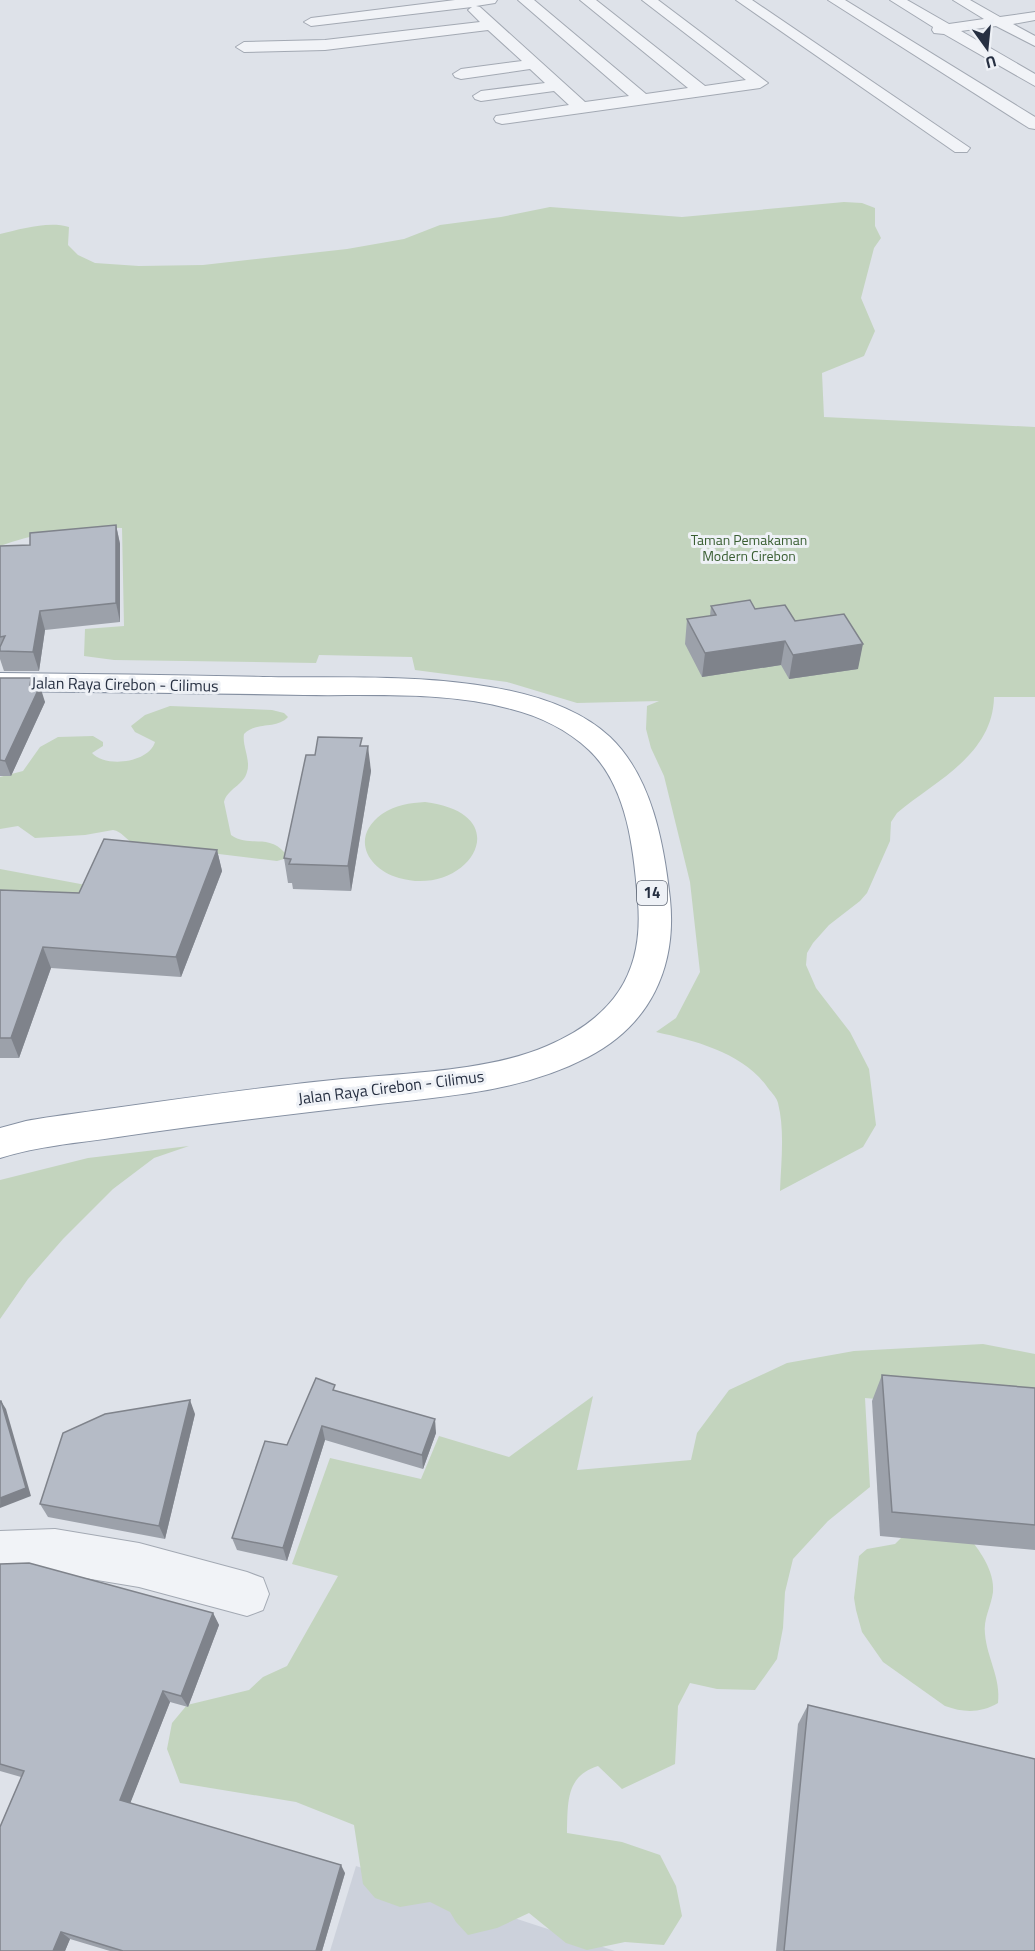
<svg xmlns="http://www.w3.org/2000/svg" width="1035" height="1951" viewBox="0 0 1035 1951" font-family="'Titillium Web',sans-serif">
  <rect width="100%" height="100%" fill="#dee2e9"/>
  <path fill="#ccd1db" d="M 356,1866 L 615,1951 L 330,1951 Z"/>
  <g fill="#c3d4be">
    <path d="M 844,202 L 862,203 L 875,208 L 875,226 L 881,238 L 874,248 L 861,298 L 875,331 L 864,356 L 822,373 L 824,417 L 1035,427 L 1035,697 L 994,697 C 993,755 935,781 897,813 L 891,822 L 890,841 L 867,893 L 860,901 L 829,925 L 813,943 L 807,953 L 806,965 L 816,988 L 850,1032 L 869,1069 L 876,1125 L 863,1147 L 780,1191 C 781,1163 785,1131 778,1103 C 777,1098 772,1093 768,1088 C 744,1053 696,1041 656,1032 L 676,1018 L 700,972 L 690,882 L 664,776 L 651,748 L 646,729 L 647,706 L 659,701 L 577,703 L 507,682 L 415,670 L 412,657 L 319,655 L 316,663 L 114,660 L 84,656 L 85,629 L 124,626 L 122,528 C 83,526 37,532 0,546 L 0,234 C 22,229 48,221 69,227 L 68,245 L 78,255 L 95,263 L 139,266 L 203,265 L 347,249 L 404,239 L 440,225 L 501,217 L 550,207 L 682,217 Z"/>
    <path d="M 170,706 L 272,710 L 284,713 L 288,717 C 276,730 256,721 244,734 C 242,746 251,760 247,772 C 244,785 227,789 224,802 L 231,835 C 249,848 268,833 285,853 L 284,859 L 277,861 L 136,844 C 126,841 122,831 113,830 L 85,835 L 35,838 L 18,826 L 0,829 L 0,777 L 23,771 L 40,747 L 58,737 L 93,736 L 103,742 L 103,746 L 92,753 C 105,768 149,763 155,742 L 135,732 L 131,726 L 145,715 Z"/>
    <path d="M 425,802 C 521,814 468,898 399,878 C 367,869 350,837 382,814 C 395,805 410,803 425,802 Z"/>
    <path d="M 0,869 L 86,885 L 90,894 L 0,912 Z"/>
    <path d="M 189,1146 L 154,1158 L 113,1189 L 63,1239 L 28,1279 L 0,1319 L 0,1180 L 88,1158 Z"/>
    <path d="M 983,1344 L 1035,1354 L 1035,1413 L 865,1398 L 870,1487 L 828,1521 L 793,1559 L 785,1592 L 783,1628 L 777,1659 L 755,1690 L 717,1689 L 690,1683 L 678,1706 L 675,1764 L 622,1789 L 598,1766 C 565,1776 568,1804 567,1833 L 622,1842 L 660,1855 L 676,1886 L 682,1916 L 664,1945 L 625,1942 L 587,1950 L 566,1943 L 529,1913 L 497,1928 L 468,1935 L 456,1922 L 450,1912 L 430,1902 L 400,1907 L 375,1898 L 363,1884 L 354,1825 L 296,1802 L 180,1783 L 167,1749 L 172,1723 L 187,1705 L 249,1690 L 263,1677 L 287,1666 L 338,1576 L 292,1564 L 330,1458 L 421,1479 L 439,1436 L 509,1457 L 593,1396 L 577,1470 L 691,1460 L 697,1433 L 729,1390 L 787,1363 L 854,1351 Z"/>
    <path d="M 908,1531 L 966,1534 C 979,1549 995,1571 993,1592 C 991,1607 983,1619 985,1634 C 987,1658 1001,1678 998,1703 C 981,1713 964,1713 945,1706 L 883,1662 L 862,1632 L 856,1610 L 854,1598 L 859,1556 L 867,1549 L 895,1544 Z"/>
  </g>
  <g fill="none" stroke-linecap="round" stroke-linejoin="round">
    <g stroke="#a3a9b3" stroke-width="2">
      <g id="minor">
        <path d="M 455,0 L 497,0 L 495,3 L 476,6 L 480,7 L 585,102 L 629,96 L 518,0 L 534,0 L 646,94 L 688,88 L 580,0 L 596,0 L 705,86 L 746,80 L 642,0 L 658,0 L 768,83 L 760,88 L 502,124 L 496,122 L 494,119 L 496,116 L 569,105 L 554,91 L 481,101 L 475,99 L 473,96 L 481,91 L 545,83 L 530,69 L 461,79 L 455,77 L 453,74 L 461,69 L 522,61 L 488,30 L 325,50 L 244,52 L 236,47 L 244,42 L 325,40 L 480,22 L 468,10 L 472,7 L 311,26 L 304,22 L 311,18 Z"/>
        <path d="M 736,0 L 752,0 L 970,148 L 967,152 L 955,152 Z"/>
        <path d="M 828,0 L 845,0 L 1035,117 L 1035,129 L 1029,128 Z"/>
        <path d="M 890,0 L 907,0 L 949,24 L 984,19 L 953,0 L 970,0 L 1000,17 L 1035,12 L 1035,20 L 1013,24 L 1035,36 L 1035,46 L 996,26 L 961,31 L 1035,74 L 1035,86 L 944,34 L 934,33 L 932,30 L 933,27 Z"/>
        <path d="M 55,1529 L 139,1543 L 247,1572 L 263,1578 L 269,1594 L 263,1610 L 247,1616 L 139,1587 L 55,1573 L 0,1575 L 0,1531 Z"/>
      </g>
    </g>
    <g stroke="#848fa1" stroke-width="2">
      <path id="highway" d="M 0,673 C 88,674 175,675 263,677 C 362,679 534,666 610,737 C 652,777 664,844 670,899 C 677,967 650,1025 588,1057 C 523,1091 450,1096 379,1104 C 291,1114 205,1124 118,1137 C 78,1143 38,1146 0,1158 L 0,1128 L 26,1121 C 53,1116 80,1113 107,1109 C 186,1098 263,1087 342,1079 C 405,1073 490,1071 547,1046 C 612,1018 644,975 638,902 C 634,852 628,787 589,750 C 568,730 539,716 511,709 C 445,691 372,696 304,695 C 203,693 101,692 0,691 Z"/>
    </g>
    <use href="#minor" fill="#f1f3f7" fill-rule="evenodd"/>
    <use href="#highway" fill="#fff" fill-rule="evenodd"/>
  </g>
  <g fill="#9ca1aa">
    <path d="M 116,525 L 120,544 L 120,622 L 45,630 L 39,671 L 4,671 L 0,659 L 0,546 L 30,545 Z"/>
    <path d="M 711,606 L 755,609 L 795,621 L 858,669 L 789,679 L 781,665 L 702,677 L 685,644 L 687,619 L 710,616 Z"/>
    <path d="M 0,678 L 34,686 L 45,702 L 11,776 L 0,776 Z"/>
    <path d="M 362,746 L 371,771 L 351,891 L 293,889 L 292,883 L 288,883 L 284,858 L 315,755 Z"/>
    <path d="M 217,850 L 222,871 L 181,977 L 51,968 L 19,1058 L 0,1058 L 0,890 L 79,893 Z"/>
    <path d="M 882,1375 L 1035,1388 L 1035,1550 L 880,1536 L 872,1401 Z"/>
    <path d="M 336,1391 L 436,1433 L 423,1469 L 325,1440 L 287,1561 L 237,1550 L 232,1538 L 287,1445 Z"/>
    <path d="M 195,1414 L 165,1539 L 48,1517 L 40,1504 Z"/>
    <path d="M 0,1564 L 213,1613 L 219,1625 L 188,1707 L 170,1702 L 130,1803 L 345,1873 L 322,1951 L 110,1951 L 70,1939 L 65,1951 L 21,1777 L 0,1771 Z"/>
    <path d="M 808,1705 L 1035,1951 L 776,1951 L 798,1724 Z"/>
  </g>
  <g fill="#7f838b">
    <path d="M 116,525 L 120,544 L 120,622 L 116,603 Z"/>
    <path d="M 40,611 L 45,630 L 39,671 L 33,652 Z"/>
    <path d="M 785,641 L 781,665 L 702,677 L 705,653 Z"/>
    <path d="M 863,644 L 858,669 L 789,679 L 793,655 Z"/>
    <path d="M 31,678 L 36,694 L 40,686 L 45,702 L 11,776 L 5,761 L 30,686 Z"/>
    <path d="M 368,746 L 371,771 L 351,891 L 348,866 Z"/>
    <path d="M 217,850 L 222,871 L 181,977 L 176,957 Z"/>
    <path d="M 43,947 L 51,968 L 19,1058 L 11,1038 Z"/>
    <path d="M 190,1400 L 195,1414 L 165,1539 L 159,1526 Z"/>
    <path d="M 1,1401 L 6,1409 L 31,1496 L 0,1508 Z"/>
    <path d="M 435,1419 L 436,1433 L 423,1469 L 422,1455 Z"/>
    <path d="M 322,1426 L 325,1440 L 287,1561 L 283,1548 Z"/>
    <path d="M 213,1613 L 219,1625 L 188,1707 L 181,1696 Z"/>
    <path d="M 163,1691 L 170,1702 L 128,1809 L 120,1800 Z"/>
    <path d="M 341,1865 L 345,1873 L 322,1951 L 316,1951 Z"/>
    <path d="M 61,1932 L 70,1939 L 65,1951 L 53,1951 Z"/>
  </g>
  <g fill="#b5bbc6" stroke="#7f838b" stroke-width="1.5">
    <path d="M 116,525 L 116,603 L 40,611 L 33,652 L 0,651 L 0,647 L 5,636 L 0,637 L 0,546 L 30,545 L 30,533 Z"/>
    <path d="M 750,600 L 755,609 L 785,605 L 795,621 L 844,614 L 863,644 L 793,655 L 785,641 L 705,653 L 687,619 L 716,615 L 711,606 Z"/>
    <path d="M 0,678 L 31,678 L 30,686 L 40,686 L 5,761 L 0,760 Z"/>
    <path d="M 318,737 L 362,738 L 360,746 L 368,746 L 348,866 L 289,864 L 291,859 L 284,858 L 306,755 L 315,755 Z"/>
    <path d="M 104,839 L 217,850 L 176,957 L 43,947 L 11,1038 L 0,1038 L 0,890 L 79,893 Z"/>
    <path d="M 882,1375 L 1035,1388 L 1035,1525 L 892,1512 Z"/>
    <path d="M 316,1378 L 335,1385 L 333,1390 L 435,1419 L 422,1455 L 322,1426 L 283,1548 L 232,1538 L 265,1441 L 287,1445 Z"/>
    <path d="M 190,1400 L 159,1526 L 40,1504 L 63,1433 L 105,1414 Z"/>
    <path d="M 0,1401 L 1,1401 L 26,1488 L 0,1498 Z"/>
    <path d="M 29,1563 L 213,1613 L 181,1696 L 163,1691 L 120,1800 L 341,1865 L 316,1951 L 123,1951 L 61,1932 L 53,1951 L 0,1951 L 0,1827 L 24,1771 L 0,1764 L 0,1564 Z"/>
    <path d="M 808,1705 L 1035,1759 L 1035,1951 L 784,1951 Z"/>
  </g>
  <g text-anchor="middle" stroke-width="6" stroke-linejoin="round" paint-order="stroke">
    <g font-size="14" fill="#395e32" stroke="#eef1f6">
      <text x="749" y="545">Taman Pemakaman<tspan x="749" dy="16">Modern Cirebon</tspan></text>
    </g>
    <rect fill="#eef1f6" stroke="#626977" stroke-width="1.5" x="637" y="881" width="30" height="24" rx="4.5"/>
    <g font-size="15" font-weight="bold" fill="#262f41">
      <text x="652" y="898">14</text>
    </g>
    <g font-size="16" fill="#262f41" stroke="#eef1f6">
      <text transform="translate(125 684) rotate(1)" y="6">Jalan Raya Cirebon - Cilimus</text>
      <text transform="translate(391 1087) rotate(-7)" y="6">Jalan Raya Cirebon - Cilimus</text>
    </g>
  </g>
  <g transform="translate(987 48) rotate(165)" stroke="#eef1f6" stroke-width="4.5" paint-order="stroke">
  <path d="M0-4.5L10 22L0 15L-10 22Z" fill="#262f41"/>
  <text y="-9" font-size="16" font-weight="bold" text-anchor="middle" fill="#262f41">U</text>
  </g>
</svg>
